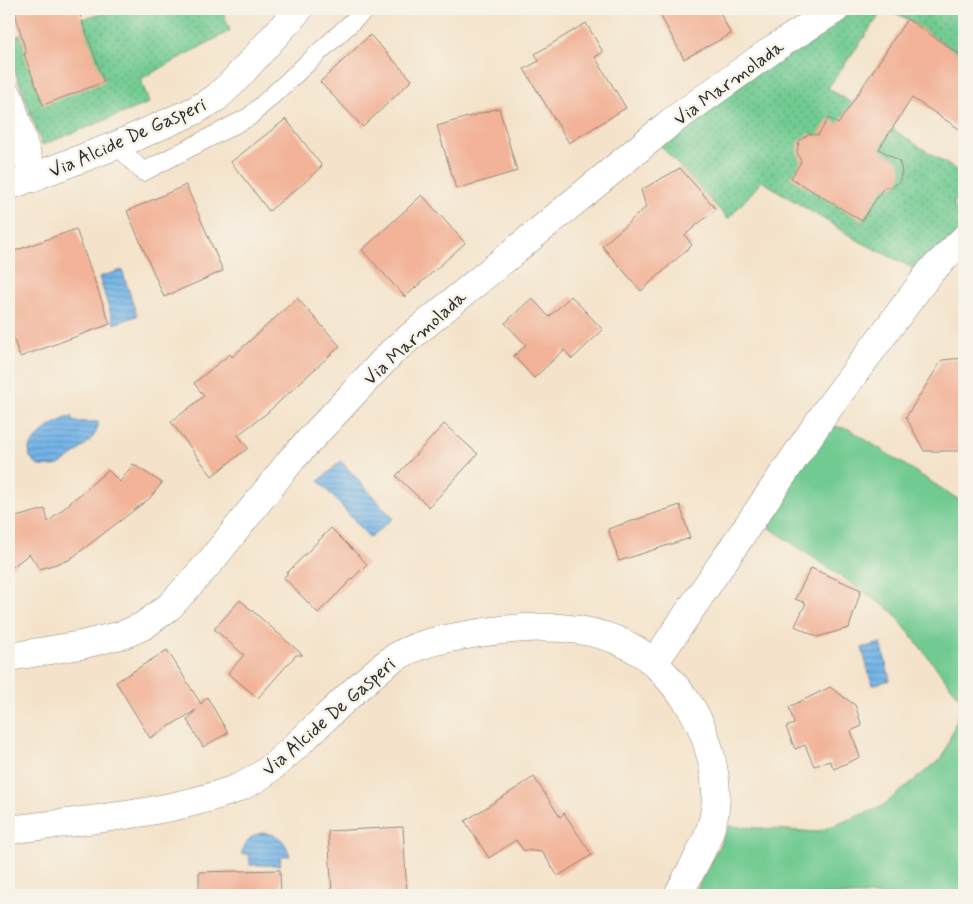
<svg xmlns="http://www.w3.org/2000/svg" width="973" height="904" viewBox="0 0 973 904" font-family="Mynerve,sans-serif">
  <defs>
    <pattern id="garden-dots" width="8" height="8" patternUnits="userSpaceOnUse" patternTransform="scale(1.25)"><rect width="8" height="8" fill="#71ca91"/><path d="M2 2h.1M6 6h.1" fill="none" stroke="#5da477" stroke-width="1.8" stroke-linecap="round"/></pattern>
    <pattern id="water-rules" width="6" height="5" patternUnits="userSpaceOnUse" patternTransform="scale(1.25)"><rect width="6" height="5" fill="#73b3e7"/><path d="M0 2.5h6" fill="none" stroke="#5f92bb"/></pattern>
  </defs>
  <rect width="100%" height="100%" fill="#f7f3e8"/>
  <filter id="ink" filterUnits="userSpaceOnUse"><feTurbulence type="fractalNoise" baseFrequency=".02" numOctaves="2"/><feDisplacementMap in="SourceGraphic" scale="10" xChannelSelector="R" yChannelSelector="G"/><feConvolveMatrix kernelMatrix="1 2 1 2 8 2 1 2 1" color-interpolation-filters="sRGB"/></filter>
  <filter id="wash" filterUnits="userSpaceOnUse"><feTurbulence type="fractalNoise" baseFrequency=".0096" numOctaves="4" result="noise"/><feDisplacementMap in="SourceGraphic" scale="20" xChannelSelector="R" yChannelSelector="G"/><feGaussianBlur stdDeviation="1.12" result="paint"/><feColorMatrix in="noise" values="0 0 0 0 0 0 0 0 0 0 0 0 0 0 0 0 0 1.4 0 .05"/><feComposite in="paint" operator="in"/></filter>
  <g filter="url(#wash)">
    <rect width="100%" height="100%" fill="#f4e3ca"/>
    <path fill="#71ca91" stroke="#4e7a5e" d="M 822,424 L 849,429 L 964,503 L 964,895 L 694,895 L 729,826 L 817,832 L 881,807 L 943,757 L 963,702 L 892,611 L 758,520 Z"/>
    <g fill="url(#garden-dots)" stroke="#4e7a5e">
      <path d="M 120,9 L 222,9 L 230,31 L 141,79 L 149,103 L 42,145 L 9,55 L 9,38 Z"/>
      <path d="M 854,9 L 884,9 L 828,88 L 964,175 L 964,199 L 954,201 L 955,209 L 964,216 L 964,226 L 919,271 L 859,241 L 762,181 L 728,219 L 660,145 L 747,80 Z"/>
      <path d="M 886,9 L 964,9 L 964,57 L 907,19 Z"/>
    </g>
    <g fill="url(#water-rules)" stroke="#4f6f89">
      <path d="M 122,270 L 137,316 L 114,324 L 99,277 Z"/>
      <path d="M 71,416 L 74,422 L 98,422 C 98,427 97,432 93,437 C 87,445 67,461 58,465 C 52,467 44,466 38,466 L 30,457 L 29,448 C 41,431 51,424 71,416 Z"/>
      <path d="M 341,461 L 393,518 L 370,538 L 319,481 Z"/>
      <path d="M 881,643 L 890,680 L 872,685 L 862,648 Z"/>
      <path d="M 262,833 C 278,833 286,841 290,856 L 281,856 L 280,865 L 250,865 L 249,854 L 241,854 C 246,842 248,836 262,833 Z"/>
    </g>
    <g id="blocks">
      <g fill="#f2b398">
        <path d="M 14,9 L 78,9 L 104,82 L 43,105 L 24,54 L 26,53 Z"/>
        <path d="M 657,9 L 718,9 L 731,34 L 684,59 Z"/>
        <path d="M 907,19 L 964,57 L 964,132 L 912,98 L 879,149 L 899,161 L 902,172 L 899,182 L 892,187 L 884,187 L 862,221 L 791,178 L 801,162 L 797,152 L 799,141 L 809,134 L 818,135 L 829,118 L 838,124 Z"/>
        <path d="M 586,23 L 603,52 L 595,57 L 626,108 L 569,143 L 524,69 L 539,61 L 535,54 Z"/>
        <path d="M 370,35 L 412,80 L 363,127 L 320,82 Z"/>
        <path d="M 499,108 L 517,171 L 456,189 L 437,126 Z"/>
        <path d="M 286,119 L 322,166 L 304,183 L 269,211 L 231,162 Z"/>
        <path d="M 680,168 L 716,209 L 685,235 L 692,245 L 641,291 L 602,246 L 646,207 L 641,190 Z"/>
        <path d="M 186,185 L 223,271 L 164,297 L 127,211 Z"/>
        <path d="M 422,195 L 465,243 L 405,297 L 362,250 Z"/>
        <path d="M 76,229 L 110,324 L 20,357 L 9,326 L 9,253 Z"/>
        <path d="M 571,296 L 603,330 L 572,359 L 564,350 L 534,378 L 514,356 L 526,345 L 505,323 L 532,298 L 549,317 Z"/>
        <path d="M 297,298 L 340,346 L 267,413 L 238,435 L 248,448 L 212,476 L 171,422 L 204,396 L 194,383 L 230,354 L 232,357 Z"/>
        <path d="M 964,358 L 964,451 L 924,451 L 906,417 L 942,360 Z"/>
        <path d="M 444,424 L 478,454 L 429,507 L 396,476 Z"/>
        <path d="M 133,464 L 162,483 L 150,498 L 69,560 L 40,569 L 29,554 L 9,570 L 9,519 L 45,509 L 48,522 L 108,470 L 120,482 Z"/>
        <path d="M 680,505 L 690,538 L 619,561 L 608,529 Z"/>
        <path d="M 331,528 L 367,564 L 318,613 L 284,578 L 287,574 L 287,573 Z"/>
        <path d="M 811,568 L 861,590 L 849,628 L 817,637 L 795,626 L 806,603 L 795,599 Z"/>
        <path d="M 240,600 L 303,655 L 296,655 L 258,698 L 228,673 L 244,655 L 214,629 Z"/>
        <path d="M 167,650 L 201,704 L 207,697 L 228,733 L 203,747 L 187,720 L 196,710 L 150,738 L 116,682 Z"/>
        <path d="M 830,687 L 855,705 L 862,726 L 851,731 L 860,757 L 834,769 L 830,761 L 814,766 L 805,745 L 795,749 L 786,727 L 794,724 L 789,707 Z"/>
        <path d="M 534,777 L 560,817 L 564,813 L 592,855 L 558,876 L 542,852 L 523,850 L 516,840 L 489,858 L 465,821 Z"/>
        <path d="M 403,827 L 407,895 L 332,895 L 328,831 Z"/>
        <path d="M 280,870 L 281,895 L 199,895 L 199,872 Z"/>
      </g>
    </g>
  </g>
  <g filter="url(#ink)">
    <use href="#blocks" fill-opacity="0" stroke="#90877a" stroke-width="1"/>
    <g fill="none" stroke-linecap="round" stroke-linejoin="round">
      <g stroke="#90877a" stroke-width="19">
        <path id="lane" d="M 117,145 L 143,172 L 249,117 L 366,9"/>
      </g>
      <g stroke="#90877a" stroke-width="29">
        <g id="street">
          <path d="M 9,97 L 34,178"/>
          <path d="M 9,657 L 81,645 L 125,634 L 143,626 L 170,606 L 211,561 L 292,459 L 392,352 L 671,122 L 776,47 L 836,9"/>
          <path d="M 654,663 L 829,407 L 931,271 L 964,239"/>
        </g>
      </g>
      <g stroke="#90877a" stroke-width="29">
        <g id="secondary">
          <path d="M 9,186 L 117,145 L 194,111 L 216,98 L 234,81 L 299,9"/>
          <path d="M 9,830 C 83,820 162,815 233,790 C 260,780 280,761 300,742 C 328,716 356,687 387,663 C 412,644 442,639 473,634 C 533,624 605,620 654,663 C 666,674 676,687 686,700 C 708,730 722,784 713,820 C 706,847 690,871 678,895"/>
        </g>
      </g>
      <use href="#lane" stroke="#fff" stroke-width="18"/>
      <use href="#street" stroke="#fff" stroke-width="28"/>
      <use href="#secondary" stroke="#fff" stroke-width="28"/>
    </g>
  </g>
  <g text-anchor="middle" stroke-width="5" stroke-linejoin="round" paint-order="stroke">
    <g font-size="19" fill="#2b2b2b" stroke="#f7f3e8">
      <text transform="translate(728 82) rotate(-36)" y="7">Via Marmolada</text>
      <text transform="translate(127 137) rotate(-24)" y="7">Via Alcide De Gasperi</text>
      <text transform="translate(414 337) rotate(-42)" y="7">Via Marmolada</text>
      <text transform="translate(328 716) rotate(-41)" y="7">Via Alcide De Gasperi</text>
    </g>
  </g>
  <rect width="973" height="904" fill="none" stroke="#f7f3e8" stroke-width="30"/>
</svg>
